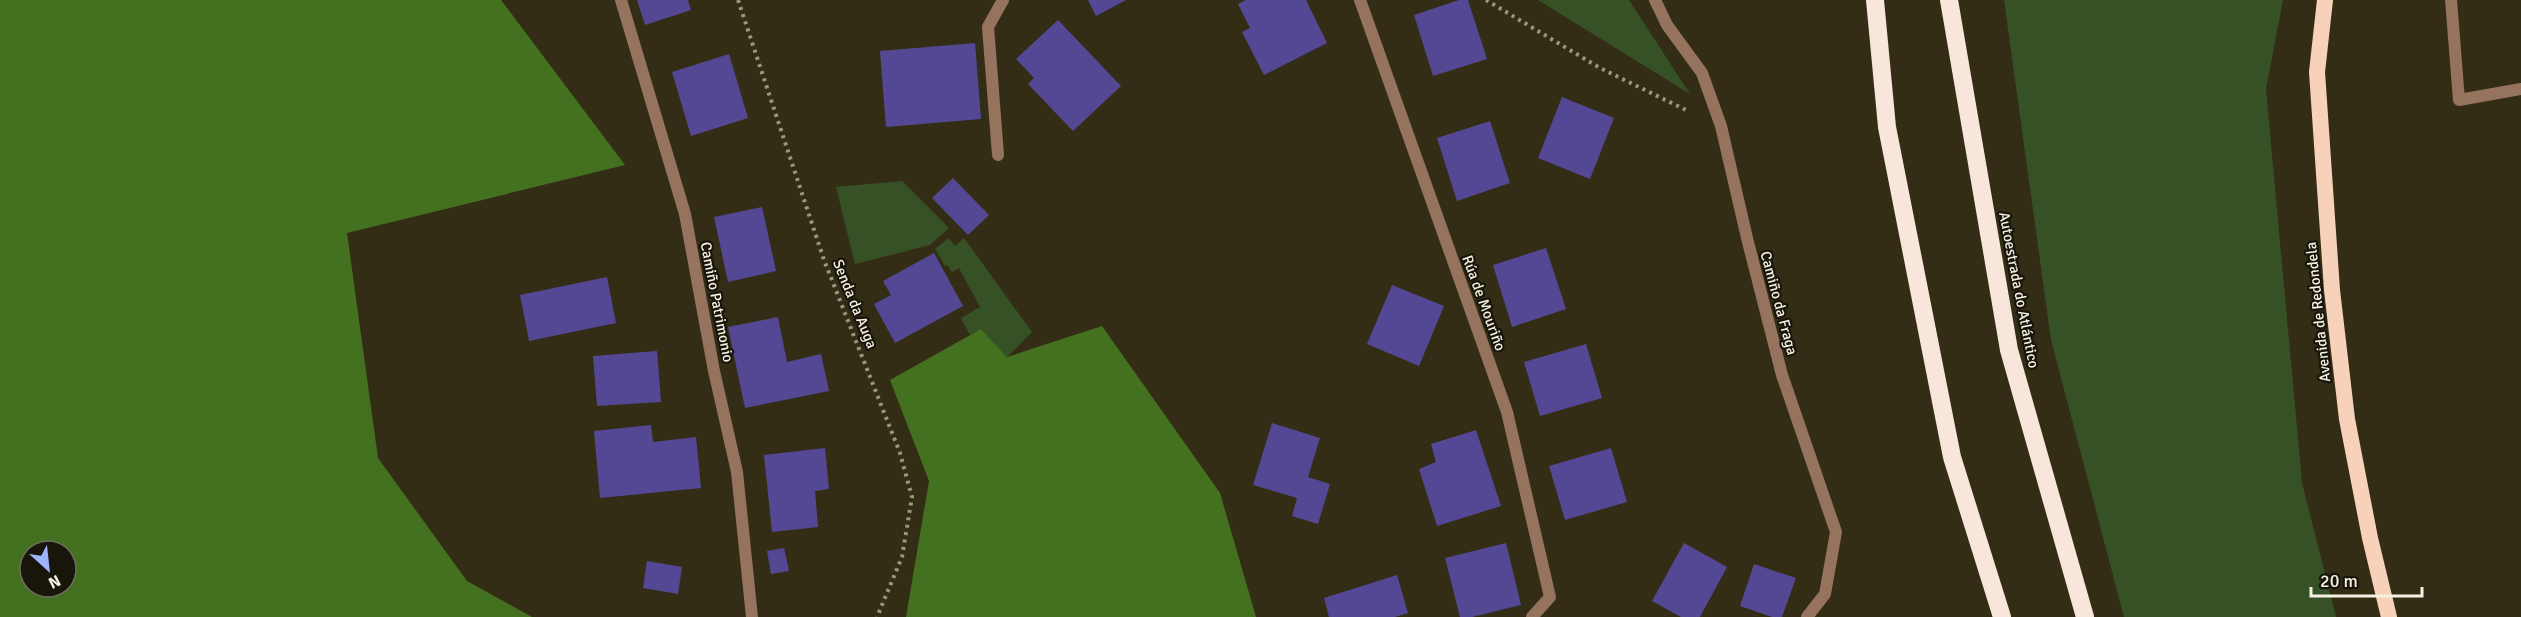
<svg xmlns="http://www.w3.org/2000/svg" width="2521" height="617" viewBox="0 0 2521 617" font-family="Signika,sans-serif">
  <rect width="100%" height="100%" fill="#342d16"/>
  <g fill="#375126">
    <path d="M 1538,0 L 1629,0 L 1690,94 Z"/>
    <path d="M 2004,0 L 2283,0 L 2266,89 L 2302,483 L 2336,617 L 2124,617 L 2051,340 Z"/>
    <path d="M 902,181 L 949,228 L 930,245 L 855,264 L 836,187 Z"/>
    <path d="M 949,238 L 955,246 L 964,238 L 1032,332 L 1007,357 L 981,329 L 970,335 L 961,318 L 980,307 L 959,268 L 952,272 L 947,265 L 945,266 L 935,249 Z"/>
  </g>
  <g fill="#44711f" fill-rule="evenodd">
    <path d="M 0,0 L 501,0 L 625,165 L 347,233 L 378,458 L 467,581 L 532,617 L 0,617 ZM 30,551 L 66,551 L 66,587 L 30,587 Z"/>
    <path d="M 1102,326 L 1220,493 L 1256,617 L 906,617 L 929,481 L 890,380 L 981,329 L 1007,357 Z"/>
  </g>
  <g fill="#544895">
    <path d="M 637,0 L 688,0 L 691,10 L 645,25 Z"/>
    <path d="M 1088,0 L 1126,0 L 1096,16 Z"/>
    <path d="M 1246,0 L 1306,0 L 1327,43 L 1264,75 L 1242,32 L 1250,28 L 1238,4 Z"/>
    <path d="M 1459,0 L 1468,0 L 1487,59 L 1433,76 L 1414,15 Z"/>
    <path d="M 1058,20 L 1121,86 L 1073,131 L 1028,84 L 1034,78 L 1016,59 Z"/>
    <path d="M 975,43 L 981,119 L 886,127 L 880,51 Z"/>
    <path d="M 729,54 L 748,118 L 691,136 L 672,72 Z"/>
    <path d="M 1562,97 L 1614,118 L 1590,179 L 1538,158 Z"/>
    <path d="M 1490,121 L 1510,183 L 1457,201 L 1437,138 Z"/>
    <path d="M 953,178 L 989,215 L 968,235 L 932,198 Z"/>
    <path d="M 762,207 L 776,271 L 728,282 L 714,217 Z"/>
    <path d="M 1546,248 L 1566,309 L 1512,327 L 1493,265 Z"/>
    <path d="M 934,253 L 963,306 L 895,343 L 874,304 L 891,295 L 883,281 Z"/>
    <path d="M 607,277 L 616,323 L 529,341 L 520,295 Z"/>
    <path d="M 1392,285 L 1444,306 L 1419,366 L 1367,344 Z"/>
    <path d="M 778,317 L 787,362 L 821,354 L 829,391 L 745,408 L 728,327 Z"/>
    <path d="M 1586,344 L 1602,398 L 1540,416 L 1524,362 Z"/>
    <path d="M 657,351 L 661,402 L 597,406 L 593,356 Z"/>
    <path d="M 1272,423 L 1320,438 L 1308,477 L 1330,484 L 1318,524 L 1292,516 L 1297,498 L 1253,485 Z"/>
    <path d="M 651,425 L 653,442 L 696,437 L 701,488 L 600,498 L 594,431 Z"/>
    <path d="M 1476,430 L 1501,506 L 1437,526 L 1419,469 L 1436,462 L 1431,444 Z"/>
    <path d="M 825,448 L 829,489 L 815,491 L 818,527 L 772,532 L 764,455 Z"/>
    <path d="M 1611,448 L 1627,502 L 1565,520 L 1549,466 Z"/>
    <path d="M 1506,543 L 1521,605 L 1472,617 L 1460,617 L 1445,558 Z"/>
    <path d="M 1684,543 L 1727,567 L 1700,617 L 1681,617 L 1652,601 Z"/>
    <path d="M 784,548 L 789,571 L 771,574 L 767,551 Z"/>
    <path d="M 647,561 L 682,567 L 678,594 L 643,588 Z"/>
    <path d="M 1754,564 L 1796,578 L 1782,617 L 1772,617 L 1740,606 Z"/>
    <path d="M 1397,575 L 1408,613 L 1395,617 L 1329,617 L 1324,598 Z"/>
  </g>
  <g fill="none" stroke-linecap="round" stroke-linejoin="round">
    <g stroke="#9b9684" stroke-width="4" stroke-dasharray="3 4.5" stroke-linecap="butt">
      <path d="M 738,0 L 824,260 L 900,453 L 912,497 L 902,557 L 877,617"/>
      <path d="M 1486,0 L 1600,68 L 1688,111"/>
    </g>
    <g stroke="#96735e" stroke-width="12">
      <path d="M 621,0 L 685,214 L 714,371 L 737,472 L 752,617"/>
      <path d="M 1360,0 L 1507,412 L 1550,597 L 1532,617"/>
      <path d="M 1655,0 L 1667,25 L 1702,73 L 1721,126 L 1747,238 L 1782,375 L 1836,532 L 1825,594 L 1807,617"/>
      <path d="M 2451,0 L 2459,100 L 2521,89"/>
      <path d="M 998,155 L 988,27 L 1003,0"/>
    </g>
    <path stroke="#f8d1ba" stroke-width="16" d="M 2325,0 L 2317,72 L 2332,290 L 2347,419 L 2370,538 L 2389,617"/>
    <g stroke="#f8e6db" stroke-width="18">
      <path d="M 1875,0 L 1887,127 L 1952,457 L 2002,617"/>
      <path d="M 1949,0 L 2009,350 L 2085,617"/>
    </g>
  </g>
  <g text-anchor="middle" stroke-width="4.5" stroke-linejoin="round" paint-order="stroke">
    <g font-size="15" fill="#f5f1e3" stroke="#18150b">
      <text transform="translate(2019 290) rotate(79)" y="5">Autoestrada do Atlántico</text>
      <text transform="translate(717 302) rotate(79)" y="5">Camiño Patrimonio</text>
      <text transform="translate(1484 303) rotate(70)" y="5">Rúa de Mouriño</text>
      <text transform="translate(1779 303) rotate(75)" y="5">Camiño da Fraga</text>
      <text transform="translate(855 304) rotate(68)" y="5">Senda da Auga</text>
      <text transform="translate(2318 312) rotate(-96)" y="5">Avenida de Redondela</text>
    </g>
  </g>
  <g transform="translate(48 569) rotate(153)"><circle r="28" fill="#18150b" stroke="#706d61" stroke-width="1.5"/>
  <path d="M0-4.5L10 22L0 15L-10 22Z" fill="#9fb3fd"/>
  <text y="-9" font-size="16" font-weight="bold" text-anchor="middle" fill="#f5f1e3">N</text>
  </g>
  <path d="M2311 587v9h111v-9" fill="none" stroke="#f5f1e3" stroke-width="3"/>
  <text x="2320" y="587" font-size="18" fill="#f5f1e3" stroke="#18150b" stroke-width="4.5" paint-order="stroke">20 m</text>
</svg>
